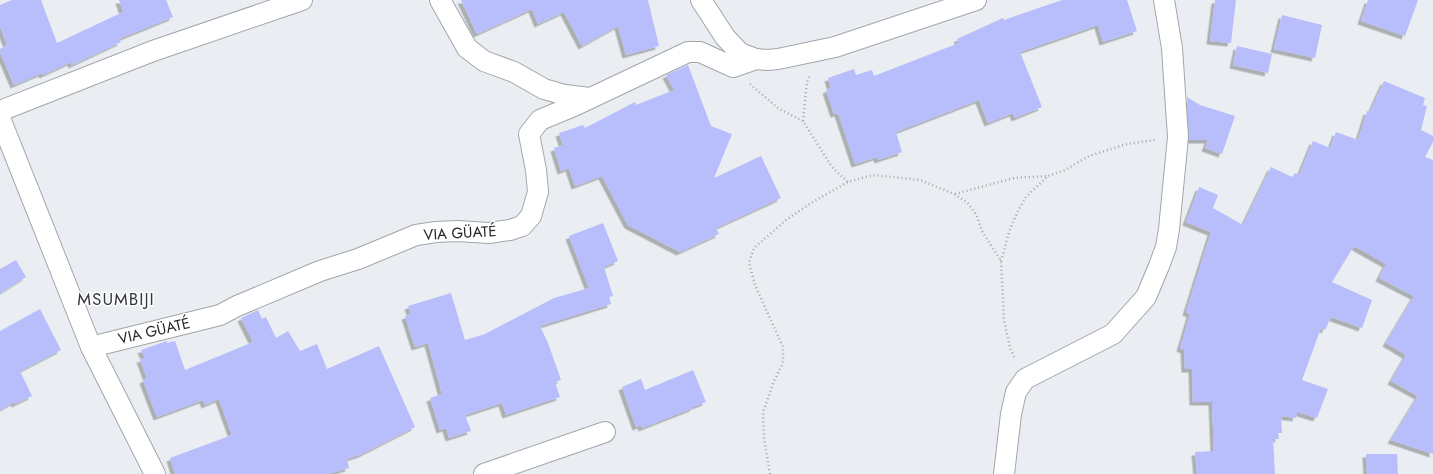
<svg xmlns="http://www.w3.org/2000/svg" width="1433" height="474" viewBox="0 0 1433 474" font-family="Jost,sans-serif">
  <defs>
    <filter id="shadow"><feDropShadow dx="-3.5" dy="3.5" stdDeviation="0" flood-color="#0004"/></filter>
  </defs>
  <rect width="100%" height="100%" fill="#eaeef3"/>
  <g fill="#b8bdfc" filter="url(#shadow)">
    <path d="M 12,0 L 41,0 L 57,43 L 123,12 L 119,0 L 166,0 L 173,17 L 119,39 L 121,42 L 72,65 L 71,62 L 43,75 L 42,73 L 14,85 L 0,52 L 0,49 L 7,45 L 0,26 L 0,5 Z"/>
    <path d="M 461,0 L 648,0 L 659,46 L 626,55 L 618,26 L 582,46 L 564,12 L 538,24 L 532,9 L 477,34 Z"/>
    <path d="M 1062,0 L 1127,0 L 1137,31 L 1103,42 L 1098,25 L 1020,52 L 1042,107 L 1015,118 L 1013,113 L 988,123 L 979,100 L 896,132 L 902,152 L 878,160 L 877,157 L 855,164 L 838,113 L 834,114 L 826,90 L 831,88 L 828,78 L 854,69 L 856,75 L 872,70 L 874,76 L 959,43 L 957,39 L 1003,18 L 1004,20 Z"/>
    <path d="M 1215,0 L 1236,0 L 1231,43 L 1210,41 Z"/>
    <path d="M 1368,0 L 1418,0 L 1405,36 L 1361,21 Z"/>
    <path d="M 1282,15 L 1322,25 L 1315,58 L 1274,49 Z"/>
    <path d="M 1237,46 L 1272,54 L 1268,73 L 1233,65 Z"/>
    <path d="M 688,65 L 711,126 L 732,134 L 714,178 L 761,156 L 781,198 L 716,228 L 719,234 L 680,252 L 628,225 L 602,176 L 575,186 L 569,168 L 561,171 L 554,148 L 563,145 L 559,133 L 583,125 L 585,128 L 635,102 L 636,105 L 674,90 L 666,75 Z"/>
    <path d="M 1384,81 L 1425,98 L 1423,105 L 1427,106 L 1421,130 L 1433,136 L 1433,142 L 1425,157 L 1433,160 L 1433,454 L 1391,440 L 1418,396 L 1391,381 L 1406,355 L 1386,343 L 1414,296 L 1379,278 L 1386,264 L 1354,246 L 1332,282 L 1372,300 L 1362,328 L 1331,317 L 1325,330 L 1321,328 L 1302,380 L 1328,389 L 1317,418 L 1297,412 L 1296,418 L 1281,416 L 1282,433 L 1278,433 L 1279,439 L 1273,439 L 1275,474 L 1197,474 L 1195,452 L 1214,451 L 1212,402 L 1193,402 L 1192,369 L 1185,369 L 1184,350 L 1180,348 L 1190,314 L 1186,312 L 1211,232 L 1186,222 L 1199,187 L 1218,195 L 1213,208 L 1243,225 L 1271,167 L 1292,177 L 1295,173 L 1299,175 L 1313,141 L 1330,148 L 1336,132 L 1358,140 L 1367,111 L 1370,112 Z"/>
    <path d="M 1187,97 L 1200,105 L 1235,116 L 1222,154 L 1205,148 L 1208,140 L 1189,140 Z"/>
    <path d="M 603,223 L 618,261 L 604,267 L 613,296 L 609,297 L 611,304 L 540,326 L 548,343 L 561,380 L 555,382 L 560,397 L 506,415 L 502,403 L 465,415 L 471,431 L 449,438 L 446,428 L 440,430 L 430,398 L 442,394 L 428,343 L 415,347 L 405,316 L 411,314 L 408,306 L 451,293 L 465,340 L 485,334 L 554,298 L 589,288 L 569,236 Z"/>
    <path d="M 16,260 L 26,277 L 0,293 L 0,269 Z"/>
    <path d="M 40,309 L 61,350 L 20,371 L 32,396 L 15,404 L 14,402 L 0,410 L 0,331 Z"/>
    <path d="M 258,310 L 262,319 L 266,317 L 276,338 L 288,331 L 300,351 L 317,344 L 327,369 L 379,346 L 415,427 L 362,454 L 347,459 L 349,468 L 328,474 L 175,474 L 170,458 L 232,435 L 219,399 L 205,405 L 203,400 L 157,417 L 143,380 L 147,378 L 140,359 L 145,358 L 141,350 L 167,341 L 167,343 L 175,341 L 185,370 L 253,342 L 241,318 Z"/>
    <path d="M 693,370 L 706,402 L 693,407 L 693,408 L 642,428 L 641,425 L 636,427 L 622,387 L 641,379 L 645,390 Z"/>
    <path d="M 1366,454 L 1397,454 L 1398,474 L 1367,474 Z"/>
  </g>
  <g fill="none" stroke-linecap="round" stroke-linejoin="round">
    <g stroke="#a2a5aa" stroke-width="22">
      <g id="street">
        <path d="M 440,0 L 467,48 L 484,61 L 514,72 L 544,89 L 565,95 L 590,98"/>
        <path d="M 701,0 L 725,37 L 740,53 L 756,59 L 767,60 L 778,59 L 835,47 L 976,0"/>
        <path d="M 0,111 L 153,51 L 302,0"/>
        <path d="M 0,118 L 91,347 L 155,474"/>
        <path d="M 91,347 L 220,315 L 237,306 L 320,271 L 358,259 L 416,235 L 436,232 L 457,231 L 489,233 L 510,230 L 522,226 L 531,216 L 538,192 L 536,170 L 529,134 L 540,120 L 576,105 L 688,52 L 700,52 L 733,67 L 756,59"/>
        <path d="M 484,474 L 605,432"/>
        <path d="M 1004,474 L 1011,414 L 1016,392 L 1025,379 L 1113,334 L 1146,297 L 1159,266 L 1166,247 L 1169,229 L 1178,137 L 1172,48 L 1164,0"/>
      </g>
    </g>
    <g stroke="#a4a7ab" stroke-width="2.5" stroke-dasharray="1 3" stroke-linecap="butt">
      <path d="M 750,84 L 779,109 L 803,121 L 832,167 L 848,182"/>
      <path d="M 803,121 L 807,82 L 810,74"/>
      <path d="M 955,194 L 1014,178 L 1048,176"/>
      <path d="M 1001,261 L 1010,229 L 1018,211 L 1026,197 L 1048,176 L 1065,170 L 1089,156 L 1127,144 L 1156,140"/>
      <path d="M 770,474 L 764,438 L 763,412 L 774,381 L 783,363 L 783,347 L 755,285 L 749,263 L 754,248 L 786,220 L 811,203 L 848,182 L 873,175 L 920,180 L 954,194 L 967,202 L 976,214 L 982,231 L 1001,261 L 1004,320 L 1010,348 L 1015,359"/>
    </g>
    <use href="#street" stroke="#fff" stroke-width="20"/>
  </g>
  <g text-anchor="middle" stroke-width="3" stroke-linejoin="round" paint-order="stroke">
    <g font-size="15" fill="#252628" stroke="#fff">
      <text transform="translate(460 233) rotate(-3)" y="5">VIA GÜATÉ</text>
      <text transform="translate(154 331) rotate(-13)" y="5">VIA GÜATÉ</text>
    </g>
    <g font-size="17" letter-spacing="1" fill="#34373b" stroke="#fff">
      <text x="116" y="305">MSUMBIJI</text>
    </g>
  </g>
</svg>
